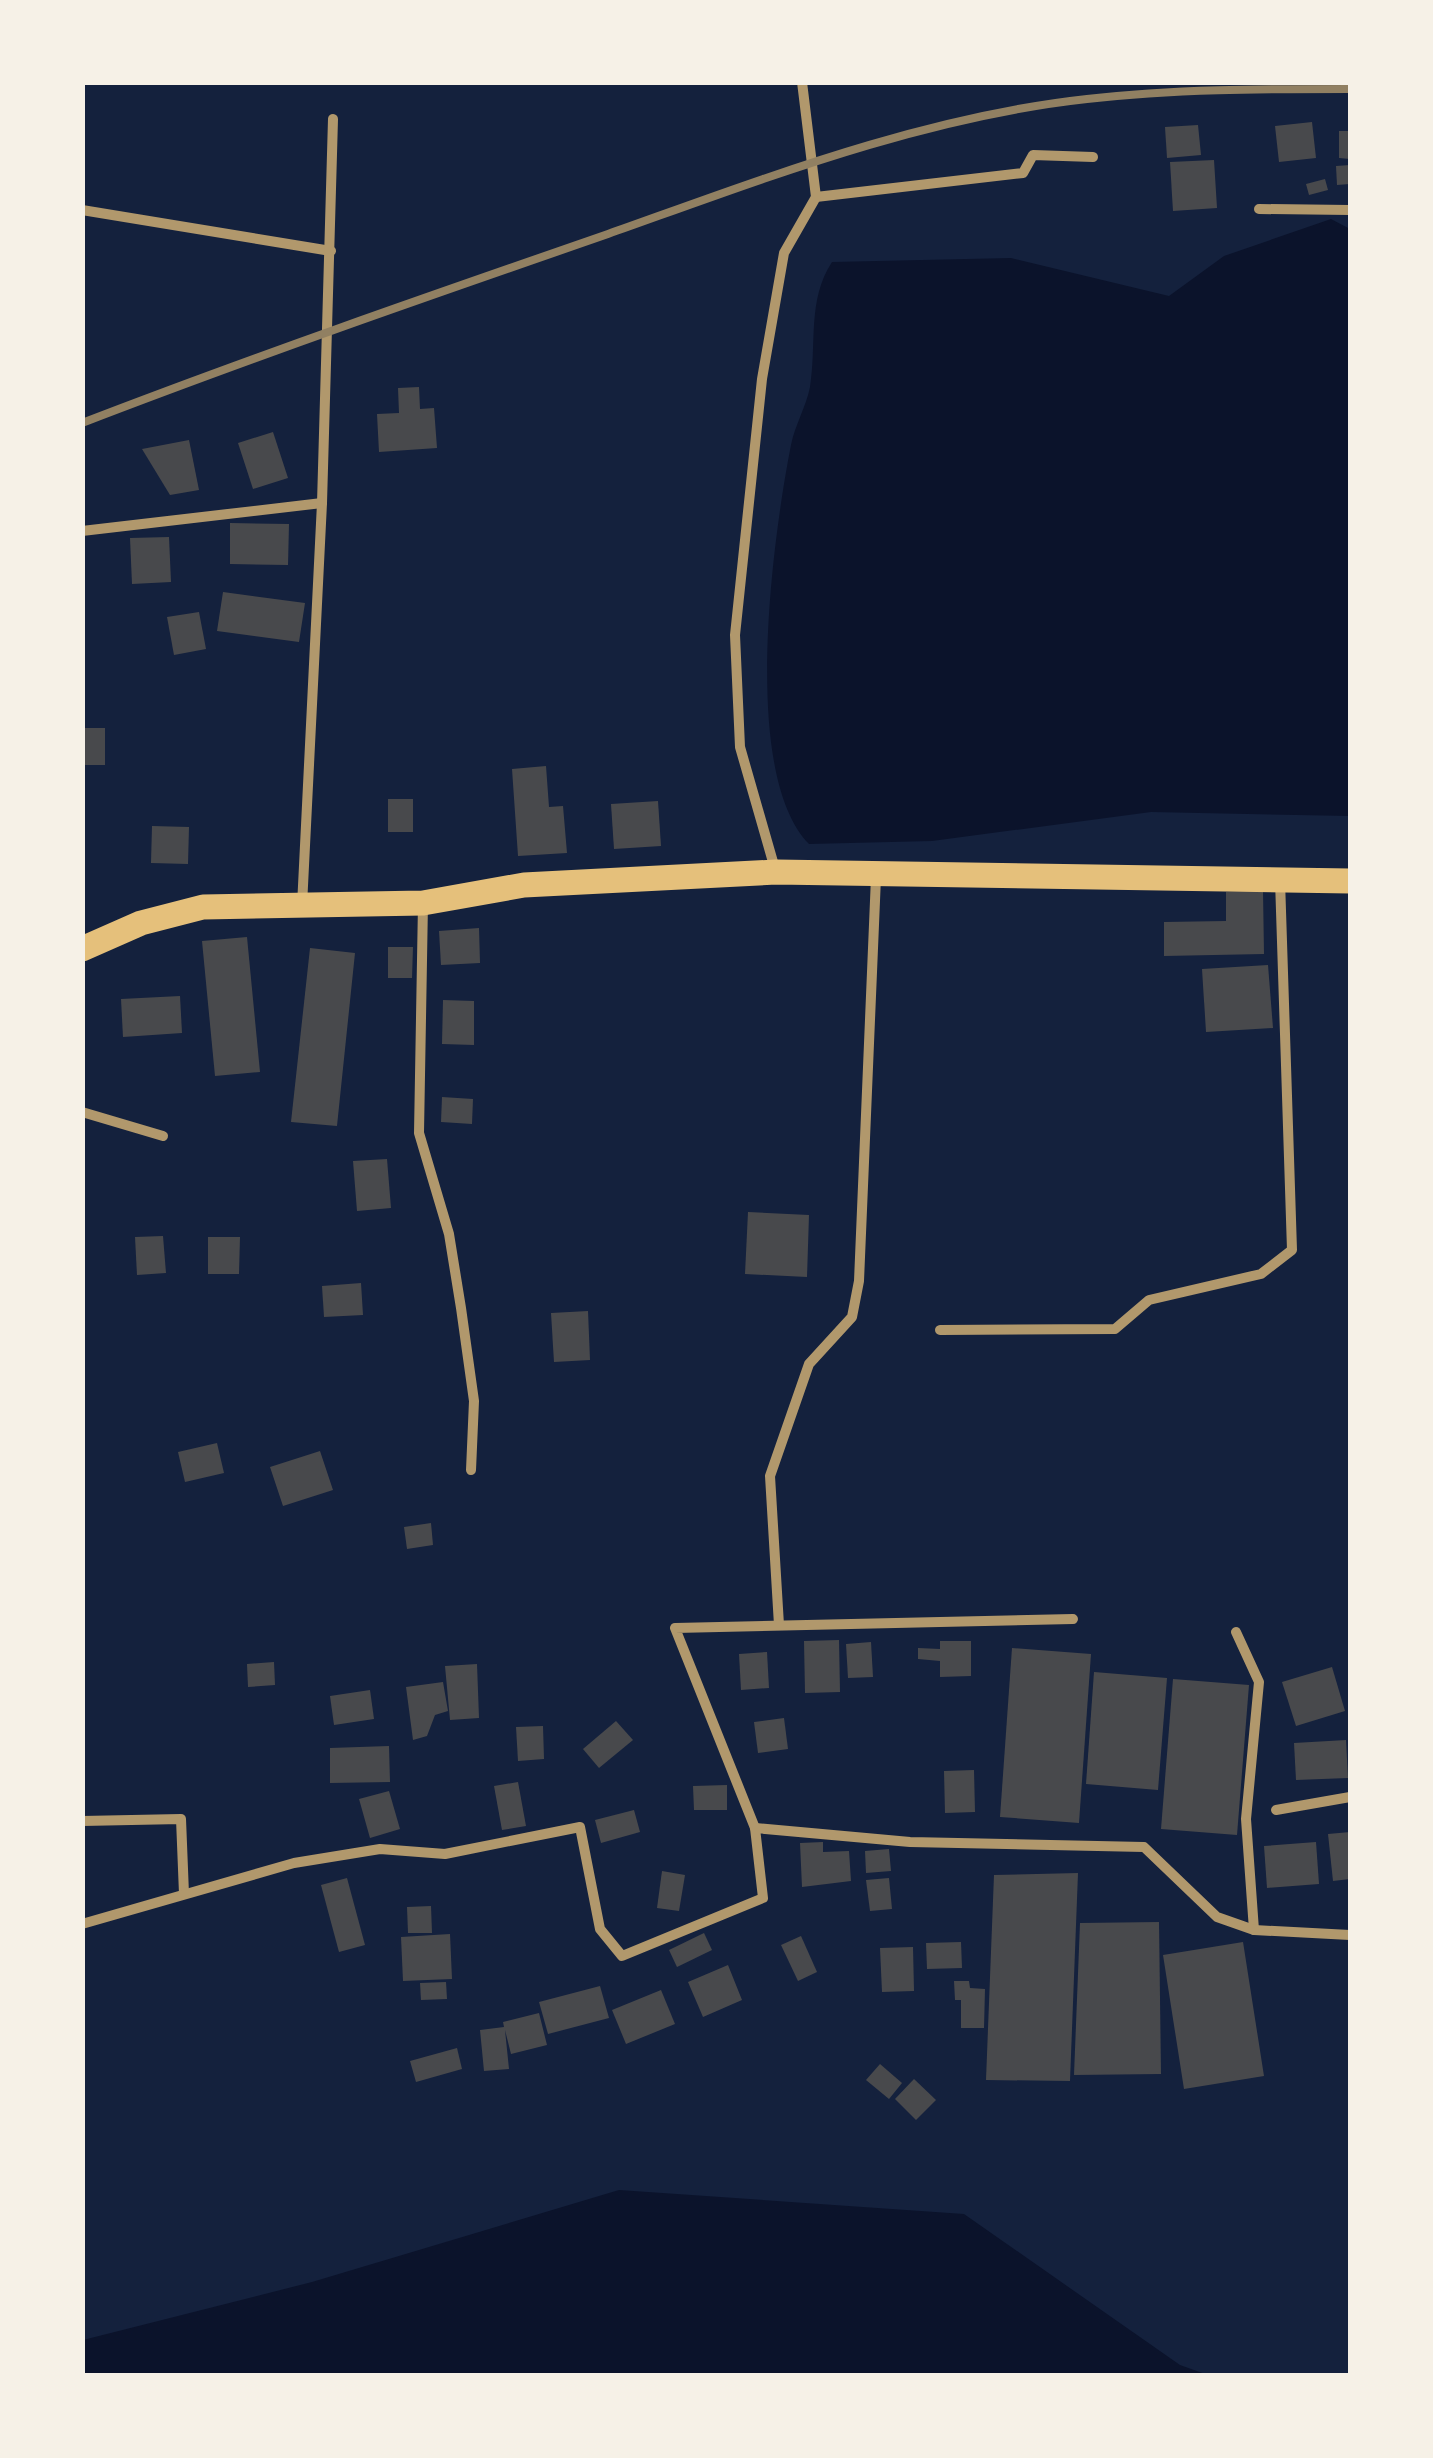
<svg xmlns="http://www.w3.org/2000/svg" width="1433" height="2458" viewBox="0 0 1433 2458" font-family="Cabin,sans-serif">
  <rect width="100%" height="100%" fill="#14213d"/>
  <g fill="#0b132b">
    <path d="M 1331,219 L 1350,229 L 1350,816 L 1151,812 L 932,841 L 809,844 C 740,773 773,537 791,445 C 795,425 806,407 810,387 C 817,343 807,300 832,262 L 1011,258 L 1169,296 L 1224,256 Z"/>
    <path d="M 619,2190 L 964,2214 L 1180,2365 L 1208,2375 L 83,2375 L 83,2340 L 312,2282 Z"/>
  </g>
  <g fill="#48494c">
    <path d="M 1312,122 L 1316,158 L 1279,162 L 1275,126 Z"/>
    <path d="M 1198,125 L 1201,155 L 1167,158 L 1165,127 Z"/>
    <path d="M 1339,131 L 1350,131 L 1350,159 L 1339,158 Z"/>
    <path d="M 1214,160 L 1217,208 L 1173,211 L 1170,162 Z"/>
    <path d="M 1350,165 L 1350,184 L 1337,185 L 1336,166 Z"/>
    <path d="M 1325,179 L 1328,190 L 1309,195 L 1306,184 Z"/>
    <path d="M 419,387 L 420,409 L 434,408 L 437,448 L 379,452 L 377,414 L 399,413 L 398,388 Z"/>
    <path d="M 273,432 L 288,478 L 253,489 L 238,443 Z"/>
    <path d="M 189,440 L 199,490 L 170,495 L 142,449 Z"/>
    <path d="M 230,523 L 289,524 L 288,565 L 230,564 Z"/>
    <path d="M 169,537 L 171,582 L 132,584 L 130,538 Z"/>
    <path d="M 223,592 L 305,603 L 299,642 L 217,631 Z"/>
    <path d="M 199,612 L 206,649 L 174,655 L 167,617 Z"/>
    <rect x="82" y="728" width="23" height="37"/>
    <path d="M 546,766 L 549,807 L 563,806 L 567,853 L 518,856 L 512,769 Z"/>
    <rect x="388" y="799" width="25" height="33"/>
    <path d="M 658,801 L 661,846 L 614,849 L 611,804 Z"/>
    <path d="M 152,826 L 189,827 L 188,864 L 151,863 Z"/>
    <path d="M 1263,891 L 1264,954 L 1164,956 L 1164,922 L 1226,921 L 1226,892 Z"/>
    <path d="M 479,928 L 480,963 L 441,965 L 439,931 Z"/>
    <path d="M 247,937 L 260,1072 L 215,1076 L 202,941 Z"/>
    <path d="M 388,947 L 413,947 L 412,978 L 388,978 Z"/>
    <path d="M 310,948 L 355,953 L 337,1126 L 291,1122 Z"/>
    <path d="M 1268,965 L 1273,1028 L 1206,1032 L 1202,969 Z"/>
    <path d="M 180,996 L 182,1033 L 123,1037 L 121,999 Z"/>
    <path d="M 443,1000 L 474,1001 L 474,1045 L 442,1044 Z"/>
    <path d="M 442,1097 L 473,1099 L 472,1124 L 441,1122 Z"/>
    <path d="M 387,1159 L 391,1208 L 357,1211 L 353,1161 Z"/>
    <path d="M 748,1212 L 809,1215 L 807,1277 L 745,1274 Z"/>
    <path d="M 163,1236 L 166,1273 L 137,1275 L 135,1237 Z"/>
    <path d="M 208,1237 L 240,1237 L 239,1274 L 208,1274 Z"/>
    <path d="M 361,1283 L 363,1315 L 324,1317 L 322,1286 Z"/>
    <path d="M 588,1311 L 590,1360 L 554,1362 L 551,1313 Z"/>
    <path d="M 217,1443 L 224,1473 L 185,1482 L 178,1452 Z"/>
    <path d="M 320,1451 L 333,1490 L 283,1506 L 270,1467 Z"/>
    <path d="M 431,1523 L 433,1545 L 407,1549 L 404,1527 Z"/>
    <path d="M 839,1640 L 840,1692 L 805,1693 L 804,1641 Z"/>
    <path d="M 940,1641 L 971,1641 L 971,1676 L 940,1677 L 940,1661 L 918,1659 L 918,1648 L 940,1649 Z"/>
    <path d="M 871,1642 L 873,1677 L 848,1678 L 846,1644 Z"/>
    <path d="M 1012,1648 L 1091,1654 L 1079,1823 L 1000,1817 Z"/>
    <path d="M 767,1652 L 769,1688 L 741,1690 L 739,1654 Z"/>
    <path d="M 274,1662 L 275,1685 L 248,1687 L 247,1664 Z"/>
    <path d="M 477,1664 L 479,1718 L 450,1720 L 445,1666 Z"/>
    <path d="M 1332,1667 L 1345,1711 L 1296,1726 L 1282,1682 Z"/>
    <path d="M 1094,1672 L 1167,1678 L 1158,1790 L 1086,1784 Z"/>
    <path d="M 1173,1679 L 1249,1685 L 1237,1835 L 1161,1829 Z"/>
    <path d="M 443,1682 L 448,1711 L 435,1715 L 427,1736 L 413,1740 L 406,1687 Z"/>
    <path d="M 370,1690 L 374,1719 L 334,1725 L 330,1696 Z"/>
    <path d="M 784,1718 L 788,1749 L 758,1753 L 754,1722 Z"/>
    <path d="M 616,1721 L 633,1740 L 599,1768 L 583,1749 Z"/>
    <path d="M 543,1726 L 544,1759 L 518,1761 L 516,1727 Z"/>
    <path d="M 1346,1740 L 1348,1778 L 1296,1780 L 1294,1743 Z"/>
    <path d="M 389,1746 L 390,1782 L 330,1783 L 330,1748 Z"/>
    <path d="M 974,1770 L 975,1812 L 945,1813 L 944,1771 Z"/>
    <path d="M 518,1782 L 526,1826 L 502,1830 L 494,1786 Z"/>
    <path d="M 727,1785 L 727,1810 L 694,1810 L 693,1786 Z"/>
    <path d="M 389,1791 L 400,1829 L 370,1838 L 359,1799 Z"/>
    <path d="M 634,1810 L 640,1832 L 601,1843 L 595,1820 Z"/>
    <path d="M 1350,1832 L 1350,1879 L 1333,1881 L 1328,1834 Z"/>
    <path d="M 823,1842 L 823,1852 L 849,1851 L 851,1881 L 802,1887 L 800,1843 Z"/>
    <path d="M 1316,1842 L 1319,1884 L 1267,1888 L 1264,1846 Z"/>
    <path d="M 889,1849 L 891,1871 L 866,1873 L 865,1851 Z"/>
    <path d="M 662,1871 L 685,1875 L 679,1911 L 657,1908 Z"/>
    <path d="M 1078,1873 L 1070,2081 L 986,2080 L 994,1875 Z"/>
    <path d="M 347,1878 L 365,1945 L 339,1952 L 321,1885 Z"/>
    <path d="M 889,1878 L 892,1909 L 870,1911 L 866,1880 Z"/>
    <path d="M 431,1906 L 432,1933 L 408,1933 L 407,1907 Z"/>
    <path d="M 1159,1922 L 1161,2074 L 1074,2075 L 1080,1923 Z"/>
    <path d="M 704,1933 L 712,1950 L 677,1967 L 669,1950 Z"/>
    <path d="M 450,1934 L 452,1979 L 403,1981 L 401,1937 Z"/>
    <path d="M 801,1936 L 817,1972 L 798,1981 L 781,1945 Z"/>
    <path d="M 961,1942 L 962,1968 L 927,1969 L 926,1943 Z"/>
    <path d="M 1243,1942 L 1264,2076 L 1184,2089 L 1163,1955 Z"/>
    <path d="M 913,1947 L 914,1991 L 882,1992 L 880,1948 Z"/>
    <path d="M 728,1965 L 742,2000 L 703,2017 L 688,1982 Z"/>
    <path d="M 954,1981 L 969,1981 L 970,1988 L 985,1989 L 984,2028 L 961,2028 L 961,2000 L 955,2000 Z"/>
    <path d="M 446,1982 L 447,1999 L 421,2000 L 420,1983 Z"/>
    <path d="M 600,1986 L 609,2018 L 548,2034 L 539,2002 Z"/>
    <path d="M 661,1990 L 675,2024 L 626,2044 L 612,2010 Z"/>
    <path d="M 539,2013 L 547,2045 L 511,2054 L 505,2030 L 509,2069 L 484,2071 L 480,2030 L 504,2027 L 503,2022 Z"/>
    <path d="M 457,2048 L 462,2069 L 416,2082 L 410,2061 Z"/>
    <path d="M 880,2064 L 902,2083 L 889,2099 L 866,2080 Z"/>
    <path d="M 914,2079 L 936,2100 L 916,2120 L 895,2099 Z"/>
  </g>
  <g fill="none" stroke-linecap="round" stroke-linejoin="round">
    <g stroke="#b1986c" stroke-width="10">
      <path d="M 816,197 L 1023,173 L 1033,155 L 1093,157"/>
      <path d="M 1259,209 L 1350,210"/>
      <path d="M 82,210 L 331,251"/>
      <path d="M 82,531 L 322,503"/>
      <path d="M 775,869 L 740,747 L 735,635 L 762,379 L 784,253 L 816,197 L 802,82"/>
      <path d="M 423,903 L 419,1133 L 449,1234 L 461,1308 L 474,1401 L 471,1470"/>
      <path d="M 302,906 L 322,503 L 333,119"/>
      <path d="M 82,1112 L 163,1136"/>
      <path d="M 940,1330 L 1115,1329 L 1149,1300 L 1261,1274 L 1292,1250 L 1280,880"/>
      <path d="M 779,1625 L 770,1476 L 809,1364 L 852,1317 L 859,1281 L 876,877"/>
      <path d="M 1236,1632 L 1259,1682 L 1246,1819 L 1254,1930"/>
      <path d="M 1276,1810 L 1350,1797"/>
      <path d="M 82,1821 L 181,1819 L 184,1894"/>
      <path d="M 755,1828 L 675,1628 L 1073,1619"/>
      <path d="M 82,1924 L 294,1863 L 380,1849 L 445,1854 L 580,1827 L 600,1929 L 622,1956 L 763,1898 L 755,1828 L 910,1842 L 1144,1847 L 1217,1917 L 1254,1930 L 1350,1935"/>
    </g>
    <path stroke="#e5c07b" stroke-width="25" d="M 82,949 L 141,923 L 203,907 L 423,903 L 524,885 L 776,872 L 1350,881"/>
    <path stroke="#918062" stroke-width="8" d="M 82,423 C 256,356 432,295 608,234 C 763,179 922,117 1087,99 C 1174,89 1262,89 1350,89"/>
  </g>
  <rect width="1433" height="2458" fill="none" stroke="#f6f1e7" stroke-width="170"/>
</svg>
